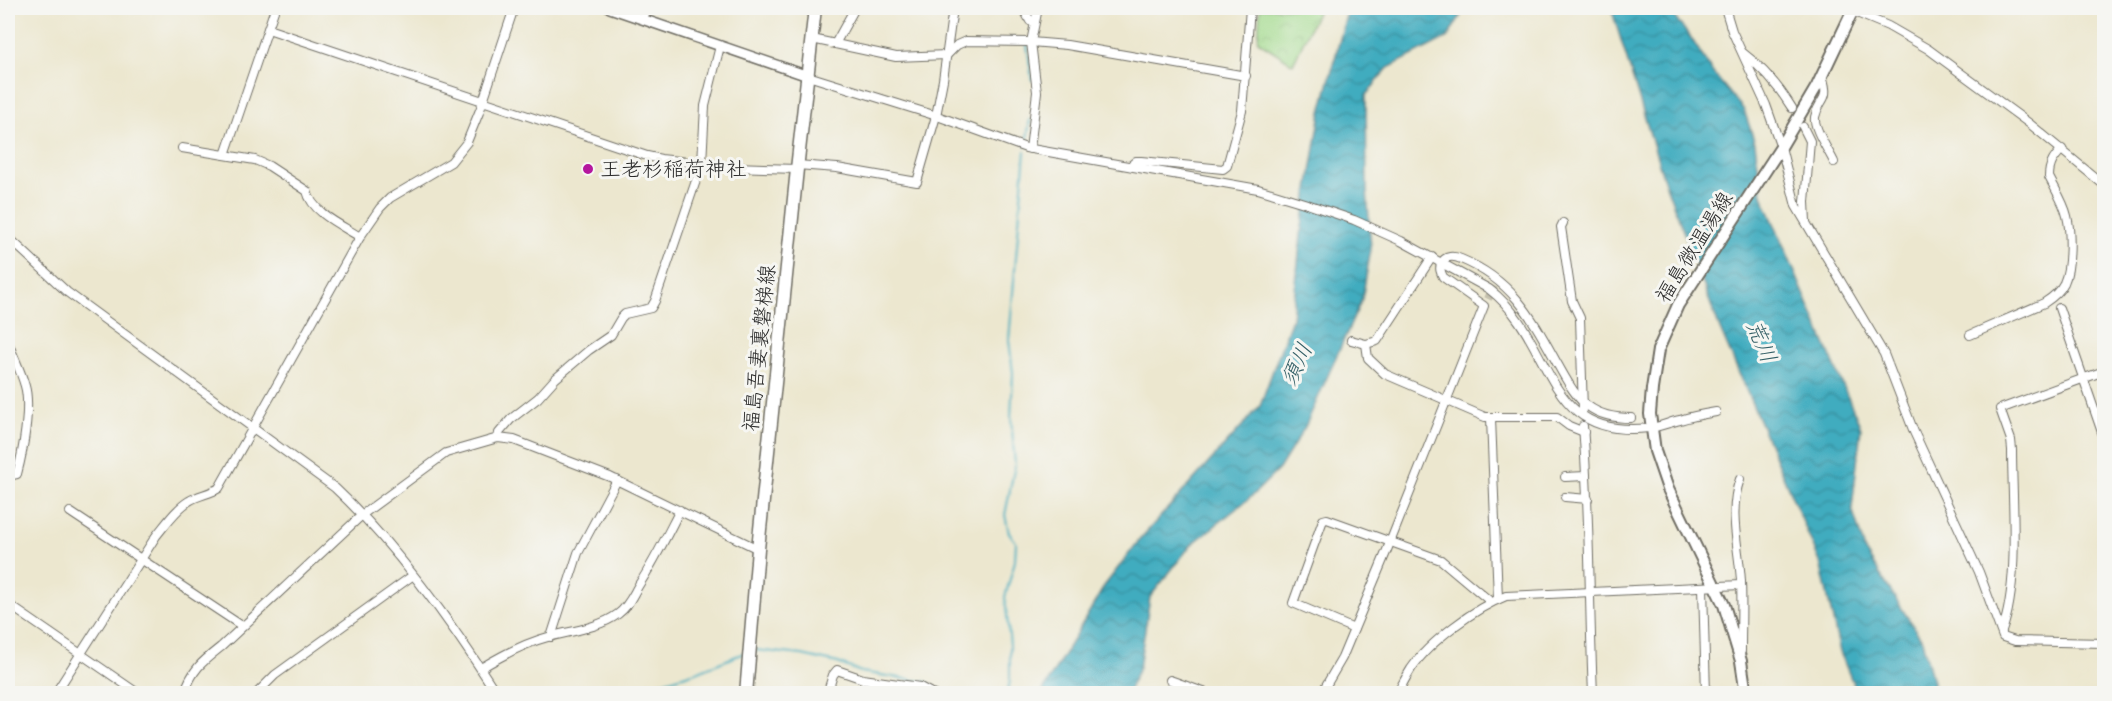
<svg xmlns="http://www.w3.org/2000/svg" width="2112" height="701" viewBox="0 0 2112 701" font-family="'Architects Daughter','Klee One',sans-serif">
  <defs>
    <pattern id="park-crowns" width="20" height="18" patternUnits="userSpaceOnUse" patternTransform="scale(1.5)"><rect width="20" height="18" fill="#a2da8c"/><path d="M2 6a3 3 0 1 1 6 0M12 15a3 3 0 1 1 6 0" fill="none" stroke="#8cbb79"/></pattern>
    <pattern id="water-waves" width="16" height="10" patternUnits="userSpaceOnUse" patternTransform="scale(1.5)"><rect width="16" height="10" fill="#40acbf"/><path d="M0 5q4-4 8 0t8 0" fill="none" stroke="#368c9b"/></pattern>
  </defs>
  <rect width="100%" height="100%" fill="#f6f6f2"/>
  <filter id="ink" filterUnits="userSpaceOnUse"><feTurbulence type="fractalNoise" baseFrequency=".0167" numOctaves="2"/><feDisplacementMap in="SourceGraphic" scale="12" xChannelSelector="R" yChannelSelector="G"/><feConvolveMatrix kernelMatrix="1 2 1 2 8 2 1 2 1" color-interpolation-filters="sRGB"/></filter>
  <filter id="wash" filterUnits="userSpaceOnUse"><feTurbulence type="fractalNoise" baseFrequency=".008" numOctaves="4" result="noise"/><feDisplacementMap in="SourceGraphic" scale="24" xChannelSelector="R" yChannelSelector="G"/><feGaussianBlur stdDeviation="1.35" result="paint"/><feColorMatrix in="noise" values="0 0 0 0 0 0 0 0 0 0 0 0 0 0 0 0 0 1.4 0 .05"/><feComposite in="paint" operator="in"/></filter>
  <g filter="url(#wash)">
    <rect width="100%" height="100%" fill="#ece7cf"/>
    <path fill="url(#park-crowns)" stroke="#66825c" stroke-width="1.5" d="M 1260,8 L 1319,8 L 1293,64 L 1258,41 Z"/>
    <g fill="url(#water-waves)" stroke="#366c75" stroke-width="1.5">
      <path d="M 1348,8 L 1465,8 L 1448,37 L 1388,68 L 1366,95 L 1367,190 L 1371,249 L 1362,299 L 1305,427 L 1279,469 L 1252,496 L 1191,545 L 1150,597 L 1139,668 L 1127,693 L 1041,694 L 1105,585 L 1141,538 L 1260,406 L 1292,318 L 1302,226 L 1321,112 Z"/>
      <path d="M 1609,8 L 1667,8 L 1691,38 L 1713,73 L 1744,110 L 1755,143 L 1762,195 L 1861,428 L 1852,508 L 1865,551 L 1922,640 L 1936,693 L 1857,693 L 1840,652 L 1820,562 L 1720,329 L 1664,180 L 1613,14 Z"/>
    </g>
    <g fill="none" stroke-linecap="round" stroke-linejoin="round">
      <g stroke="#40acbf" stroke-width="2">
        <path d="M 1027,44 L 1032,80"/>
        <path d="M 1026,146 L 1030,119"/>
        <path d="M 755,650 L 802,655 L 838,663 L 861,672 L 926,682 L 941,694"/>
        <path d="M 615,694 L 647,687 L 699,671 L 744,653"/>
        <path d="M 1007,694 L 1010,681 L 1010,645 L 1005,597 L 1015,561 L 1016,542 L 1009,533 L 1005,515 L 1015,465 L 1011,418 L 1013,373 L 1009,340 L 1025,151"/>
      </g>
    </g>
  </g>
  <g filter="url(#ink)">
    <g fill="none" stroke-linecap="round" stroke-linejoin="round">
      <path stroke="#c5c1ae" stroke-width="8" stroke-dasharray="8 4" stroke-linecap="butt" d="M 1488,299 L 1494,286"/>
      <g stroke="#6f6d64" stroke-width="10">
        <g id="minor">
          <path d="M 1023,8 L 1030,21"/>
          <path d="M 1725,8 L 1732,31 L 1766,105 L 1781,147 L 1796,206 L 1884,354 L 1914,432 L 1979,572 L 2003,637 L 2015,641 L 2104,643"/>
          <path d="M 1852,11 L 1888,26 L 1928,49 L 2030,124 L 2104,185"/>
          <path d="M 641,18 L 648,8"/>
          <path d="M 268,29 L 647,156 L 661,159 L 734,167 L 797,169"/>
          <path d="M 812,39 L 896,57 L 947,55 L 957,45 L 966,41 L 1031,42 L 1067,45 L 1246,76"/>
          <path d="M 835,44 L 855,8"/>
          <path d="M 1743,53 C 1763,68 1779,87 1792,108"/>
          <path d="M 808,76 L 940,117 L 1026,148 L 1258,189 L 1304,203 L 1354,220 L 1401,241 L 1489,289 C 1556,340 1541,441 1649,428 C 1660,427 1670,422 1680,420 C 1692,416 1704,414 1716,412"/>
          <path d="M 1822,76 C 1831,102 1819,97 1815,117 C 1813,128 1829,151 1834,162"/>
          <path d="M 1803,127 L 1810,141 L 1805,202 L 1806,222"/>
          <path d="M 182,148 L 255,160 L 269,166 L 307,191 C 312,213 343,226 360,237"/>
          <path d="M 1030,149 L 1037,92 L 1031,42 L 1038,8"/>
          <path d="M 225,155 L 275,8"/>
          <path d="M 797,165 L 837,168 L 917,182 L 936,116 L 943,80 L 953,8"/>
          <path d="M 1130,166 L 1136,161 L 1141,161 L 1223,169 L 1227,166 L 1242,111 L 1250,8"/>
          <path d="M 1563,223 L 1561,227 L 1572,301 L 1580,318 L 1583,410"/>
          <path d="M 8,237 L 67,292 L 335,488 C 397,546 451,622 497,694"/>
          <path d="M 8,254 L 15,245"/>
          <path d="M 2059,308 L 2104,438"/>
          <path d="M 1970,335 L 2044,303 C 2052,298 2060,291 2064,283 C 2071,268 2071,232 2067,216 C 2064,203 2055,189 2049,177 C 2049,164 2054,158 2062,149"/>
          <path d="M 1351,340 L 1366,344 L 1377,341 L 1432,257"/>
          <path d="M 8,342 C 13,356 21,371 25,386 C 31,407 23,452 17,474 L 8,476"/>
          <path d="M 1366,344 L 1368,358 L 1385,374 L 1485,417 L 1557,417 L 1569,426 L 1584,432"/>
          <path d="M 1491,418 L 1498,599"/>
          <path d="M 1583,426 C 1590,515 1589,604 1593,694"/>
          <path d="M 498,438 L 499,433 L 511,419 L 538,398 L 555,379 L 589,350 L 611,335 L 621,318 L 625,314 L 651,308 L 655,301 L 702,163 L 705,106 L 720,46"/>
          <path d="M 1565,477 L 1586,476"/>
          <path d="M 1740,479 C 1728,512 1739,547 1741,581 C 1742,604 1741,627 1741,651"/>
          <path d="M 1565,497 L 1588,499"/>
          <path d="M 70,512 L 242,626"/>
          <path d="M 1703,587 L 1706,694"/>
          <path d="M 8,604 L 139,694"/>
          <path d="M 1354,629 L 1293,603 L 1323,520 L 1327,519 L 1441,560 L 1491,602"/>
          <path d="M 2002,631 C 2020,582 2012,503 2012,450 L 2011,440 L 2000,409 L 2104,371"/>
          <path d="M 551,637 L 578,553 L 617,480"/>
          <path d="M 481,668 C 501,656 525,643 548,637 C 571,631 599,628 618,614 C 629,606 633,594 640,583 C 655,560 667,535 680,510"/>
          <path d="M 1170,680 L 1209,694"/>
          <path d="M 55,694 L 156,536 C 166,524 176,509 189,501 C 198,495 210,494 219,488 L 360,237 L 380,208 L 390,198 L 451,162 L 467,142 L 480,110 L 514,8"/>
          <path d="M 184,694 C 192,669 203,661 222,646 L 363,514 L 446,453 L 498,438 L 514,440 L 610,477 L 758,549"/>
          <path d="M 256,694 L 275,675 L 412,576"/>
          <path d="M 827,694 L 833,675 L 837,670 L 863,679 L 920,687 L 933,694"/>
          <path d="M 1321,694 L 1342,658 L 1387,550 L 1484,306 L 1443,277 C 1441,273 1439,269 1441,264 C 1445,255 1454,256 1461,259 C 1514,281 1532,318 1558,365 C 1566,379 1575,397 1588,406 C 1601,416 1616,418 1631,418"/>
          <path d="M 1397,694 C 1402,685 1406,677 1411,669 C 1429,642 1475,608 1506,596 L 1741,585"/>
        </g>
      </g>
      <g stroke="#6f6d64" stroke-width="12">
        <path id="tertiary" d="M 610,8 L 808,76"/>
      </g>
      <g stroke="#6f6d64" stroke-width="14">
        <path id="secondary" d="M 1746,694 L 1741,661 L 1724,605 L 1668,489 L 1655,451 L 1650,414 L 1652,389 L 1658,350 L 1678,305 L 1781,147 L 1817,86 L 1854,8"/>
      </g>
      <g stroke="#6f6d64" stroke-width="15">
        <path id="primary" d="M 746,694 L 758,549 L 797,169 L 815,8"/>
      </g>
      <use href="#minor" stroke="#fff" stroke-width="8"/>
      <use href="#tertiary" stroke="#fff" stroke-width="9"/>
      <use href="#secondary" stroke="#fff" stroke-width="10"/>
      <use href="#primary" stroke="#fff" stroke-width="12"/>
    </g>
  </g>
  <circle fill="#b5179e" stroke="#f6f6f2" stroke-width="2" cx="588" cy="169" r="6"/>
  <g text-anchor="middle" stroke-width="6" stroke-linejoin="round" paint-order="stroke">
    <g font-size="21" fill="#2b2b2b" stroke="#f6f6f2" text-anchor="start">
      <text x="600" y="176">王老杉稲荷神社</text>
    </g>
    <g font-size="21" fill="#2b2b2b" stroke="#f6f6f2">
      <text transform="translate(1694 247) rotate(-58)" y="7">福島微温湯線</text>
      <text transform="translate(759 348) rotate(-84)" y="7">福島吾妻裏磐梯線</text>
    </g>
    <g font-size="22" font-style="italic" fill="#335f66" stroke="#f6f6f2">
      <text transform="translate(1762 341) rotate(67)" y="8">荒川</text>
      <text transform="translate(1296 364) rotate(-65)" y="8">須川</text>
    </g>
  </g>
  <rect width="2112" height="701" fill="none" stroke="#f6f6f2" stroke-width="30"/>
</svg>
